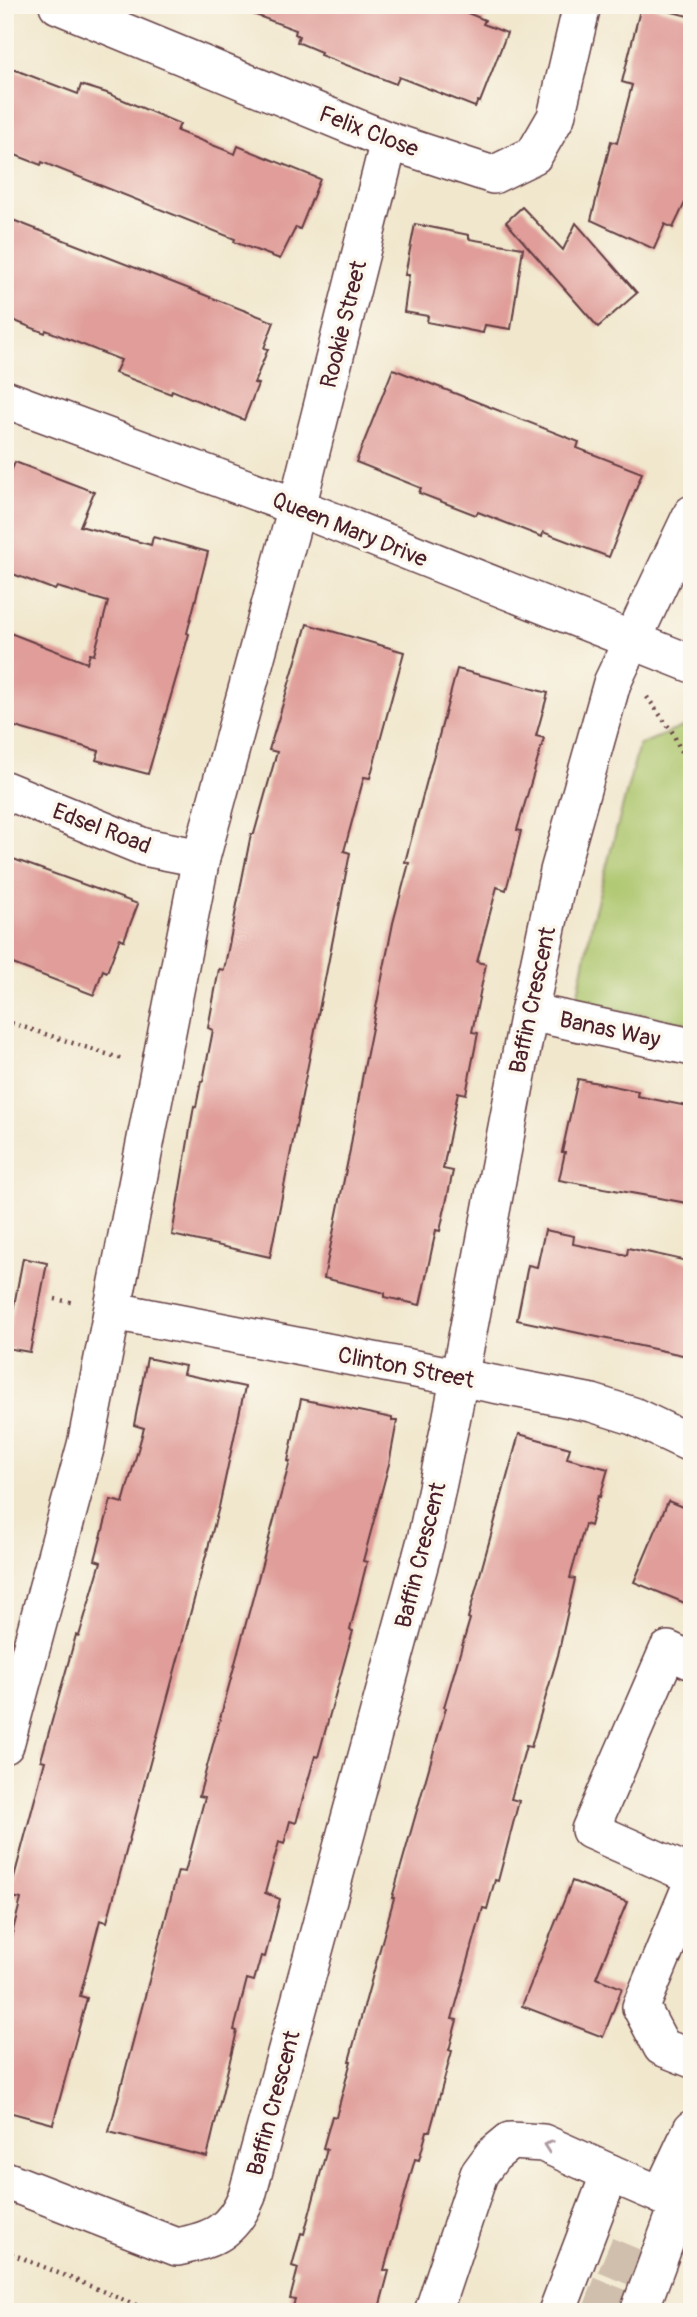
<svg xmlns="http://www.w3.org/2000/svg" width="697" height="2317" viewBox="0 0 697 2317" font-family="Pangolin,sans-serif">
  <rect width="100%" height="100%" fill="#fbf7ec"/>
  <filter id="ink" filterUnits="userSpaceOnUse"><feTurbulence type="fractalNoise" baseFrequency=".0143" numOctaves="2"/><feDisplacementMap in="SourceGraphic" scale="14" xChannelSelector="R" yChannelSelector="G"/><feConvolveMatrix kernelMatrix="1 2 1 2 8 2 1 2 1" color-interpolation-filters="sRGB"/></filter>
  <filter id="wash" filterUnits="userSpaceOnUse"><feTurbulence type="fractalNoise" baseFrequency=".00686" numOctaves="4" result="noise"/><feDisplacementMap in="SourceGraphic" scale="28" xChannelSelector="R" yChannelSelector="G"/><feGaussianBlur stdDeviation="1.57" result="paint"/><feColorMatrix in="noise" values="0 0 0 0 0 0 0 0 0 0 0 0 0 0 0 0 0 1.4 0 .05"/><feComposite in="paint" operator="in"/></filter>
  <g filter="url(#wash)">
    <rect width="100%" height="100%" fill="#f1e7cd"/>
    <path fill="#abc56b" stroke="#7a724b" stroke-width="2" d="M 692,723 L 692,1024 L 591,1005 L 577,999 L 593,917 L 639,745 Z"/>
    <g id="blocks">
      <g fill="#e09d99">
        <path d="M 238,5 L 448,5 L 485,20 L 483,24 L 507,33 L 480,102 L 478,101 L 475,107 L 399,77 L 396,84 L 320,55 L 321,52 L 297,42 L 299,36 L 295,34 L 296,30 L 237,8 Z"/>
        <path d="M 641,6 L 649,8 L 649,6 L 692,17 L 692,188 L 673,228 L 665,224 L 654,249 L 591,220 L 611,141 L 617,143 L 632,85 L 622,82 Z"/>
        <path d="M 5,66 L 78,94 L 81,85 L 107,93 L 180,124 L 177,131 L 235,154 L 238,146 L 320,179 L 300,229 L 296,227 L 280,259 L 234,242 L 235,239 L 42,162 L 41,165 L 5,151 Z"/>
        <path d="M 522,207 L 563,250 L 576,223 L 637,293 L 598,327 L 506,222 Z"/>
        <path d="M 5,217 L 274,322 L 264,348 L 268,349 L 254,383 L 258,384 L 244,420 L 172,390 L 171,394 L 115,373 L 121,360 L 46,330 L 45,333 L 5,317 Z"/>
        <path d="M 415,224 L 469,235 L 469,239 L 523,248 L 511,329 L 485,325 L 483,333 L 427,322 L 428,316 L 404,312 L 409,275 L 405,275 Z"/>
        <path d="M 393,369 L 579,442 L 577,448 L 642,473 L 609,557 L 543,532 L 542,537 L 478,512 L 476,515 L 419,493 L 421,488 L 356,462 Z"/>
        <path d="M 15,462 L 94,492 L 80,526 L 151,545 L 153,537 L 208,552 L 187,633 L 189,634 L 148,774 L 96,760 L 99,751 L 5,724 L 5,631 L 87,663 L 90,654 L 94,655 L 108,602 L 57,587 L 55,590 L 5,571 L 5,485 Z"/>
        <path d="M 307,624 L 404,652 L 370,778 L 364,777 L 344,851 L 350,853 L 270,1257 L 172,1235 L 194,1106 L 196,1107 L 201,1081 L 203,1081 L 213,1030 L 208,1028 L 219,969 L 224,970 L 251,834 L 254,834 L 277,752 L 269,750 Z"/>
        <path d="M 457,669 L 548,693 L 536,736 L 544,738 L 517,830 L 521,831 L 514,860 L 506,890 L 497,887 L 477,962 L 486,964 L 472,1032 L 478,1033 L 466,1094 L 458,1092 L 453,1118 L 443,1169 L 453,1171 L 440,1231 L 436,1230 L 420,1305 L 385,1297 L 385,1293 L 324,1278 L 350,1150 L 363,1073 L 393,923 L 409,863 L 405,862 Z"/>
        <path d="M 5,856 L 138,904 L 124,940 L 120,938 L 107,972 L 103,970 L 94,995 L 5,961 Z"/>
        <path d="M 578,1079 L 638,1091 L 637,1096 L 692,1107 L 692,1180 L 687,1203 L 559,1180 L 565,1152 L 562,1152 Z"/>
        <path d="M 545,1230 L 574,1236 L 573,1244 L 627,1255 L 628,1248 L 692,1262 L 692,1357 L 517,1320 L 528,1265 L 537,1267 Z"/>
        <path d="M 23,1258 L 47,1263 L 30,1352 L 6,1348 Z"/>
        <path d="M 147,1358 L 185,1366 L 183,1374 L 245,1387 L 219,1507 L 107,1922 L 100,1920 L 80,1996 L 87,1998 L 53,2124 L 5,2111 L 5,1961 L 21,1899 L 9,1896 L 45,1761 L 41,1760 L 76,1635 L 79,1636 L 101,1562 L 95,1560 L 111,1500 L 123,1503 L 144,1428 L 134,1425 Z"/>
        <path d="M 301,1399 L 392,1418 L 392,1421 L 397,1421 L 389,1464 L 363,1561 L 367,1562 L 350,1630 L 353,1631 L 318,1757 L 315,1756 L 296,1823 L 290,1821 L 284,1844 L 279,1842 L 265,1893 L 280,1899 L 265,1957 L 261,1956 L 254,1981 L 247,1979 L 234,2030 L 237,2031 L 207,2157 L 109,2132 L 178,1871 L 185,1872 L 205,1797 L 199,1796 L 290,1461 L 288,1461 Z"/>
        <path d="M 519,1434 L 570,1448 L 567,1458 L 608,1469 L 600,1497 L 598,1496 L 590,1526 L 585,1524 L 570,1578 L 575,1579 L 558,1655 L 531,1747 L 526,1746 L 511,1799 L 519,1801 L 498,1881 L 495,1880 L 487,1909 L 483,1908 L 452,2019 L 457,2020 L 449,2050 L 452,2051 L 430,2131 L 427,2131 L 419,2160 L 415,2159 L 384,2270 L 389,2271 L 378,2312 L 291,2312 L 295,2300 L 290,2299 L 298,2268 L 292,2266 L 301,2233 L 304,2234 L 327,2149 L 323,2148 L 332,2116 L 336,2117 L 351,2061 L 349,2061 L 394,1898 L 392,1898 L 446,1708 L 444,1707 L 470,1619 L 468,1618 Z"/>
        <path d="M 668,1501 L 692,1511 L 692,1606 L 634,1582 Z"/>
        <path d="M 572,1881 L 627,1902 L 596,1978 L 622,1988 L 603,2037 L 522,2006 Z"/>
      </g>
    </g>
  </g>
  <g filter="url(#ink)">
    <use href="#blocks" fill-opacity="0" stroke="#633d43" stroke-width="2"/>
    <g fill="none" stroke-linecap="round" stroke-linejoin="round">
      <g stroke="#d0bfad" stroke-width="37" stroke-dasharray="37 18" stroke-linecap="butt">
        <path d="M 605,2255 L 641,2270"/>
        <path d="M 588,2295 L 624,2309"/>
      </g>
      <g stroke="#633d43" stroke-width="40">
        <g id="minor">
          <path d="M 58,5 L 389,141 L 493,175 L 534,155 L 556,117 L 582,5"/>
          <path d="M 5,399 L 297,507 L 692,664"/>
          <path d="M 5,790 L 144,847 L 201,858"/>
          <path d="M 529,1012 L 692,1047"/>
          <path d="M 114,1311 L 592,1403 L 633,1416 L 692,1444"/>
          <path d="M 692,1661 L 668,1650 L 590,1830 L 692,1875"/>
          <path d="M 5,1745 L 86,1445 L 201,858 L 297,507 L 389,141"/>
          <path d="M 692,1884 L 641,2007 L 662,2047 L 692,2059"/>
          <path d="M 5,2180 L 177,2247 C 213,2240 232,2232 247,2196 L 426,1540 L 451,1421 L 529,1012 L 559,871 L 612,683 L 692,514"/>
          <path d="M 433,2312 L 479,2174 L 493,2155 L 510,2141 L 543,2143 L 610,2173"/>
          <path d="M 557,2312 L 610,2173 L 661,2195 L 692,2129"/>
          <path d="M 639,2312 L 679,2204 L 661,2195"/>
        </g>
      </g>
      <g stroke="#633d43" stroke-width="4.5" stroke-dasharray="2 5" stroke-linecap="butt">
        <path d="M 647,697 L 673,733 L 692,777"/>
        <path d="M 692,866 L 692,901"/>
        <path d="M 5,1021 L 122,1059"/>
        <path d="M 55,1299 L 75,1303"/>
        <path d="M 5,2251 L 153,2312"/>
      </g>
      <use href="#minor" stroke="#fff" stroke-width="37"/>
    </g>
    <defs><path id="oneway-chevron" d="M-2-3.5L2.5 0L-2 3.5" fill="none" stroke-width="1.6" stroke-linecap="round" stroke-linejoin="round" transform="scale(1.75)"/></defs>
    <use stroke="#ae9aa0" href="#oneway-chevron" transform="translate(548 2146) rotate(-161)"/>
  </g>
  <g text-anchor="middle" stroke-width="7" stroke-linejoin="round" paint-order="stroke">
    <g font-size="23" fill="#4a1f2b" stroke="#fbf7ec">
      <text transform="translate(369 131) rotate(21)" y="8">Felix Close</text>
      <text transform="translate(343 324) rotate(-76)" y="8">Rookie Street</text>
      <text transform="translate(350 529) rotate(22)" y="8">Queen Mary Drive</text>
      <text transform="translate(102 828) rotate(21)" y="8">Edsel Road</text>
      <text transform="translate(532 1000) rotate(-78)" y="8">Baffin Crescent</text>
      <text transform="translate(610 1029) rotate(12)" y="8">Banas Way</text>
      <text transform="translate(406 1367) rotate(11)" y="8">Clinton Street</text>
      <text transform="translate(420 1555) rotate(-76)" y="8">Baffin Crescent</text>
      <text transform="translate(273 2103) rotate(-75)" y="8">Baffin Crescent</text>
    </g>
  </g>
  <rect width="697" height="2317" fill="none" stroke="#fbf7ec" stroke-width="28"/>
</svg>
